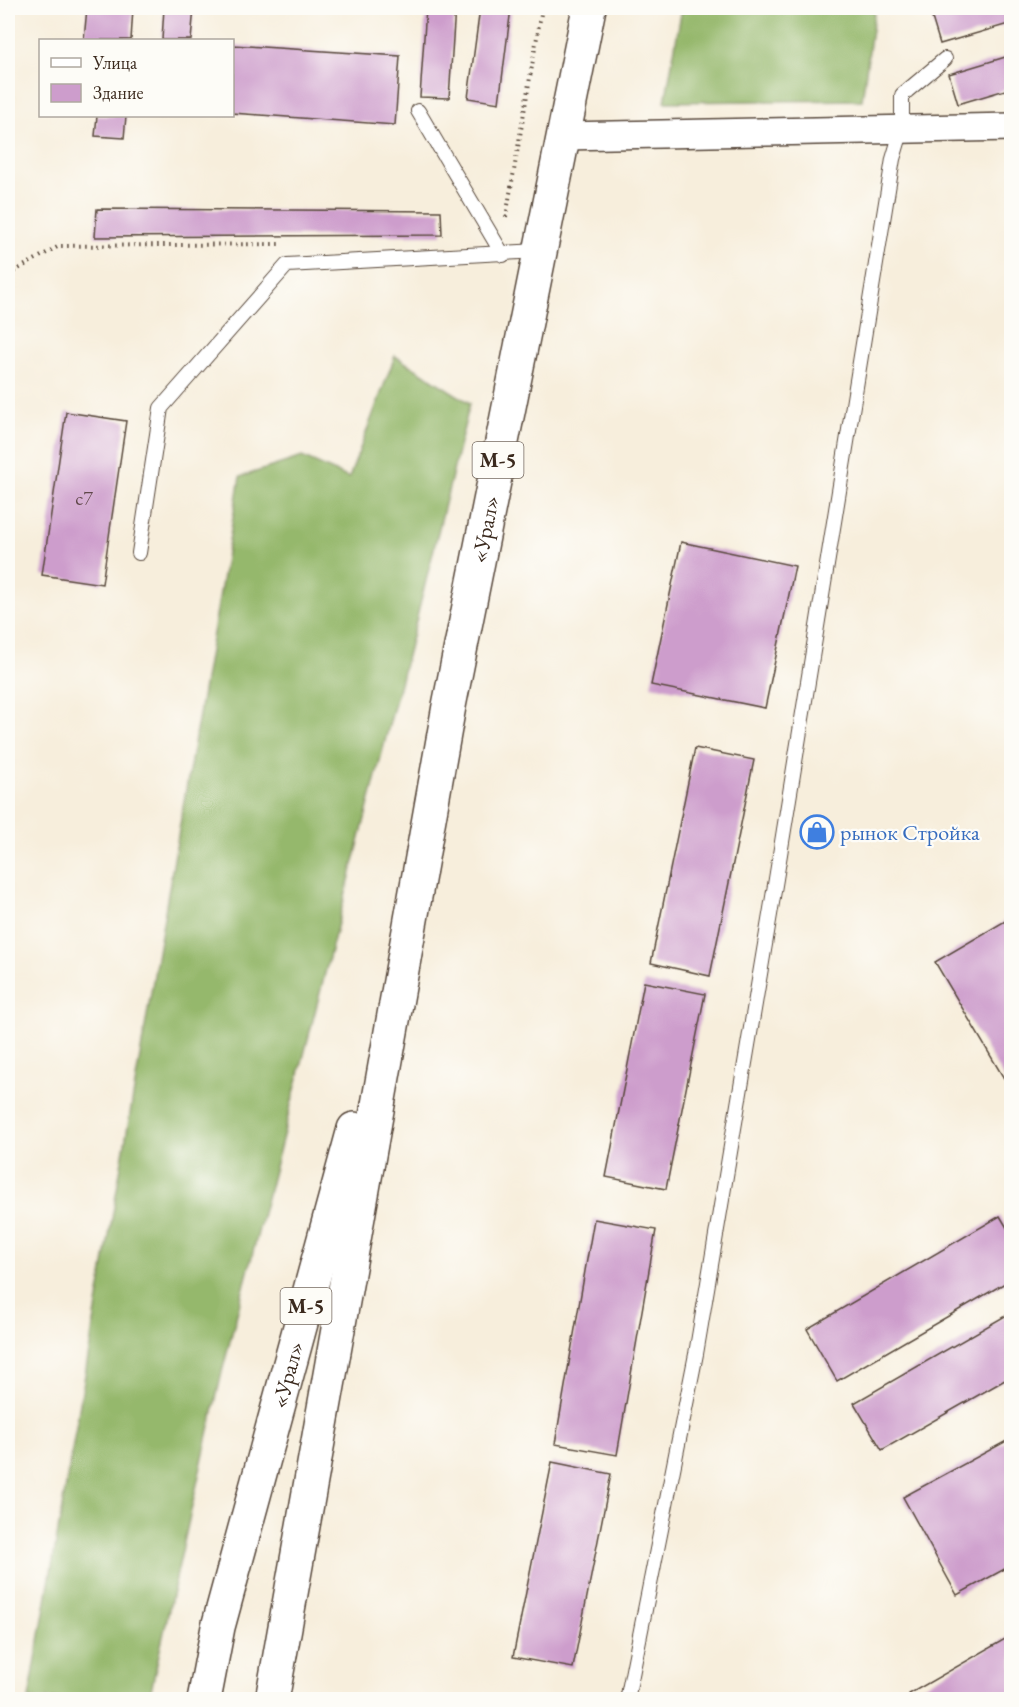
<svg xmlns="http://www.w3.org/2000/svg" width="1019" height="1707" viewBox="0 0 1019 1707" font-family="'EB Garamond',serif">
  <rect width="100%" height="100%" fill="#fdfcf7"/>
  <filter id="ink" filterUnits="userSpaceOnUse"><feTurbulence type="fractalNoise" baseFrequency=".0167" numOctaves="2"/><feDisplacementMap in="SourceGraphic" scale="12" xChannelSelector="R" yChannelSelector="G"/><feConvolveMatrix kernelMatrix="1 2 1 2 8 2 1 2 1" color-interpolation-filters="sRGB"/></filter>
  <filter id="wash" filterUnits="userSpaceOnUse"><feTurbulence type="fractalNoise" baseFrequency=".008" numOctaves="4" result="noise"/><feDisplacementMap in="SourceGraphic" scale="24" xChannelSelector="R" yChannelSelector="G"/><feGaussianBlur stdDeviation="1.35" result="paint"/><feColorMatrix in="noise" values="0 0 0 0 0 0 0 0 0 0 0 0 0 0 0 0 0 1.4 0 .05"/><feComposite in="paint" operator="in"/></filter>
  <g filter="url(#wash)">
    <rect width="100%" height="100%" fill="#f7eedc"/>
    <g fill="#95b86c" stroke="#687145" stroke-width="1.5">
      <path d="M 682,8 L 875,8 L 862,100 L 665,102 Z"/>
      <path d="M 395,356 L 470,403 L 415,625 L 222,1372 L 149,1699 L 29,1699 L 240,477 L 302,457 L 349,478 Z"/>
    </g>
    <g id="blocks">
      <g fill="#cd9dcc">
        <path d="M 87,8 L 133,8 L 131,40 L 84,40 Z"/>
        <path d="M 164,8 L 194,8 L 191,40 L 162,40 Z"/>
        <path d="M 350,8 L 388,8 L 388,12 L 350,9 Z"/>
        <path d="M 426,8 L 455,8 L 449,98 L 420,97 Z"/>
        <path d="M 480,8 L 511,8 L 499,103 L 468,98 Z"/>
        <path d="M 929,8 L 1012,8 L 1012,23 L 940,44 Z"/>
        <path d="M 232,45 L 400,56 L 395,125 L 232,113 Z"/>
        <path d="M 1012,55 L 1012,88 L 958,104 L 949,74 Z"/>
        <path d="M 97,116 L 126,116 L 124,138 L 95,136 Z"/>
        <path d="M 97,209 L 441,211 L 442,235 L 95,237 Z"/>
        <path d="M 66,412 L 126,421 L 102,584 L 42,575 Z"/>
        <path d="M 681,542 L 795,566 L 765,708 L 651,685 Z"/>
        <path d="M 695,748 L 754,760 L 710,976 L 651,963 Z"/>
        <path d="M 1012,917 L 1012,1092 L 935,962 Z"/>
        <path d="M 644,982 L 705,994 L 666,1189 L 606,1177 Z"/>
        <path d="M 1000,1216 L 1012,1236 L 1012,1279 L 837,1381 L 807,1329 Z"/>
        <path d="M 594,1219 L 656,1230 L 617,1455 L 555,1444 Z"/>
        <path d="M 1012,1312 L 1012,1376 L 882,1450 L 854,1403 Z"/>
        <path d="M 1012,1438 L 1012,1565 L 957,1595 L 903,1497 Z"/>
        <path d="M 552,1462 L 611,1474 L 573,1668 L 513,1657 Z"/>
        <path d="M 1012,1635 L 1012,1700 L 912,1700 L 909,1694 Z"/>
      </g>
    </g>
  </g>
  <g filter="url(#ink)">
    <use href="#blocks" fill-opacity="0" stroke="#57473a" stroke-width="1.5"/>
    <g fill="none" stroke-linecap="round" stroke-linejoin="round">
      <g stroke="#57473a" stroke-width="16">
        <g id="lane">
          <path d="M 418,111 L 503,255"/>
          <path d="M 139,553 L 161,408 L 287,265 L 539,251"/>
          <path d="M 627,1700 L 696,1354 L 775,885 L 893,159 L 902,129 L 902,95 L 945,59"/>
        </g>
      </g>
      <g stroke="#57473a" stroke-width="30">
        <path id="street" d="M 564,136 L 1012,127"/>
      </g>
      <g stroke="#57473a" stroke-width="36">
        <g id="highway">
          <path id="s1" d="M 204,1700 L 218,1627 L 354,1129"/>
          <path id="s2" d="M 272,1700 L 449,706 L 589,8"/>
        </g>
      </g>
      <g stroke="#57473a" stroke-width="4" stroke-dasharray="1.5 4.5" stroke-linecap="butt">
        <path d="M 506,217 L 542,8"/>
        <path d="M 8,272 L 13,272 L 59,246 L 279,244"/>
      </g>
      <use href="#lane" stroke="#fff" stroke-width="14"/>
      <use href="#street" stroke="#fff" stroke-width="27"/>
      <use href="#highway" stroke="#fff" stroke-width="33"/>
    </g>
  </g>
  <defs>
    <g id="shop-ring" transform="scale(1.725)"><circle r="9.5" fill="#fdfcf7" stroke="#3f7fe0" stroke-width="1.5"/><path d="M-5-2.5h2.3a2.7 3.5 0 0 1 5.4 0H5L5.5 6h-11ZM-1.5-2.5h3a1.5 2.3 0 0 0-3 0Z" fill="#3f7fe0"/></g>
  </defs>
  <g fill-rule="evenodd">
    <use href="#shop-ring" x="817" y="832"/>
  </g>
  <g text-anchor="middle" stroke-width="4.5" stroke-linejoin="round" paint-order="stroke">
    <g font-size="20" fill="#60474a">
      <text x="84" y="505">с7</text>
    </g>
    <g fill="#fdfcf7" stroke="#75695f" stroke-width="1.5">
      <rect x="472.5" y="442" width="51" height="36" rx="4.5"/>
      <rect x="280.5" y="1288" width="51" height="36" rx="4.5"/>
    </g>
    <g font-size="21" font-weight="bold" fill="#3b2a1e">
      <text x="498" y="467">М-5</text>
      <text x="306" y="1313">М-5</text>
    </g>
    <g font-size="22" fill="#3b2a1e" stroke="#fdfcf7">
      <text dy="8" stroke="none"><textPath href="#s2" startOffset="1190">«Урал»</textPath></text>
      <text dy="8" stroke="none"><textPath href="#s1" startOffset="336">«Урал»</textPath></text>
    </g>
    <g font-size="22" fill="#366cbe" stroke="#fdfcf7" text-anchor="start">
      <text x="840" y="840">рынок Стройка</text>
    </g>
  </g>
  <rect width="1019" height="1707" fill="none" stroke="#fdfcf7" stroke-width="30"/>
  <rect x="39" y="39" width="195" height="78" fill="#fdfcf7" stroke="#afa8a0" stroke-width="1.5"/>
  <rect x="51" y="58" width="30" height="9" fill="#ffffff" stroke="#afa8a0" stroke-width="1.5"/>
  <text x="93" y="69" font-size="18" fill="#3b2a1e">Улица</text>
  <rect x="51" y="84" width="30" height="18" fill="#cd9dcc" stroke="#afa8a0" stroke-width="1.5"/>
  <text x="93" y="99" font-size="18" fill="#3b2a1e">Здание</text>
</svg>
